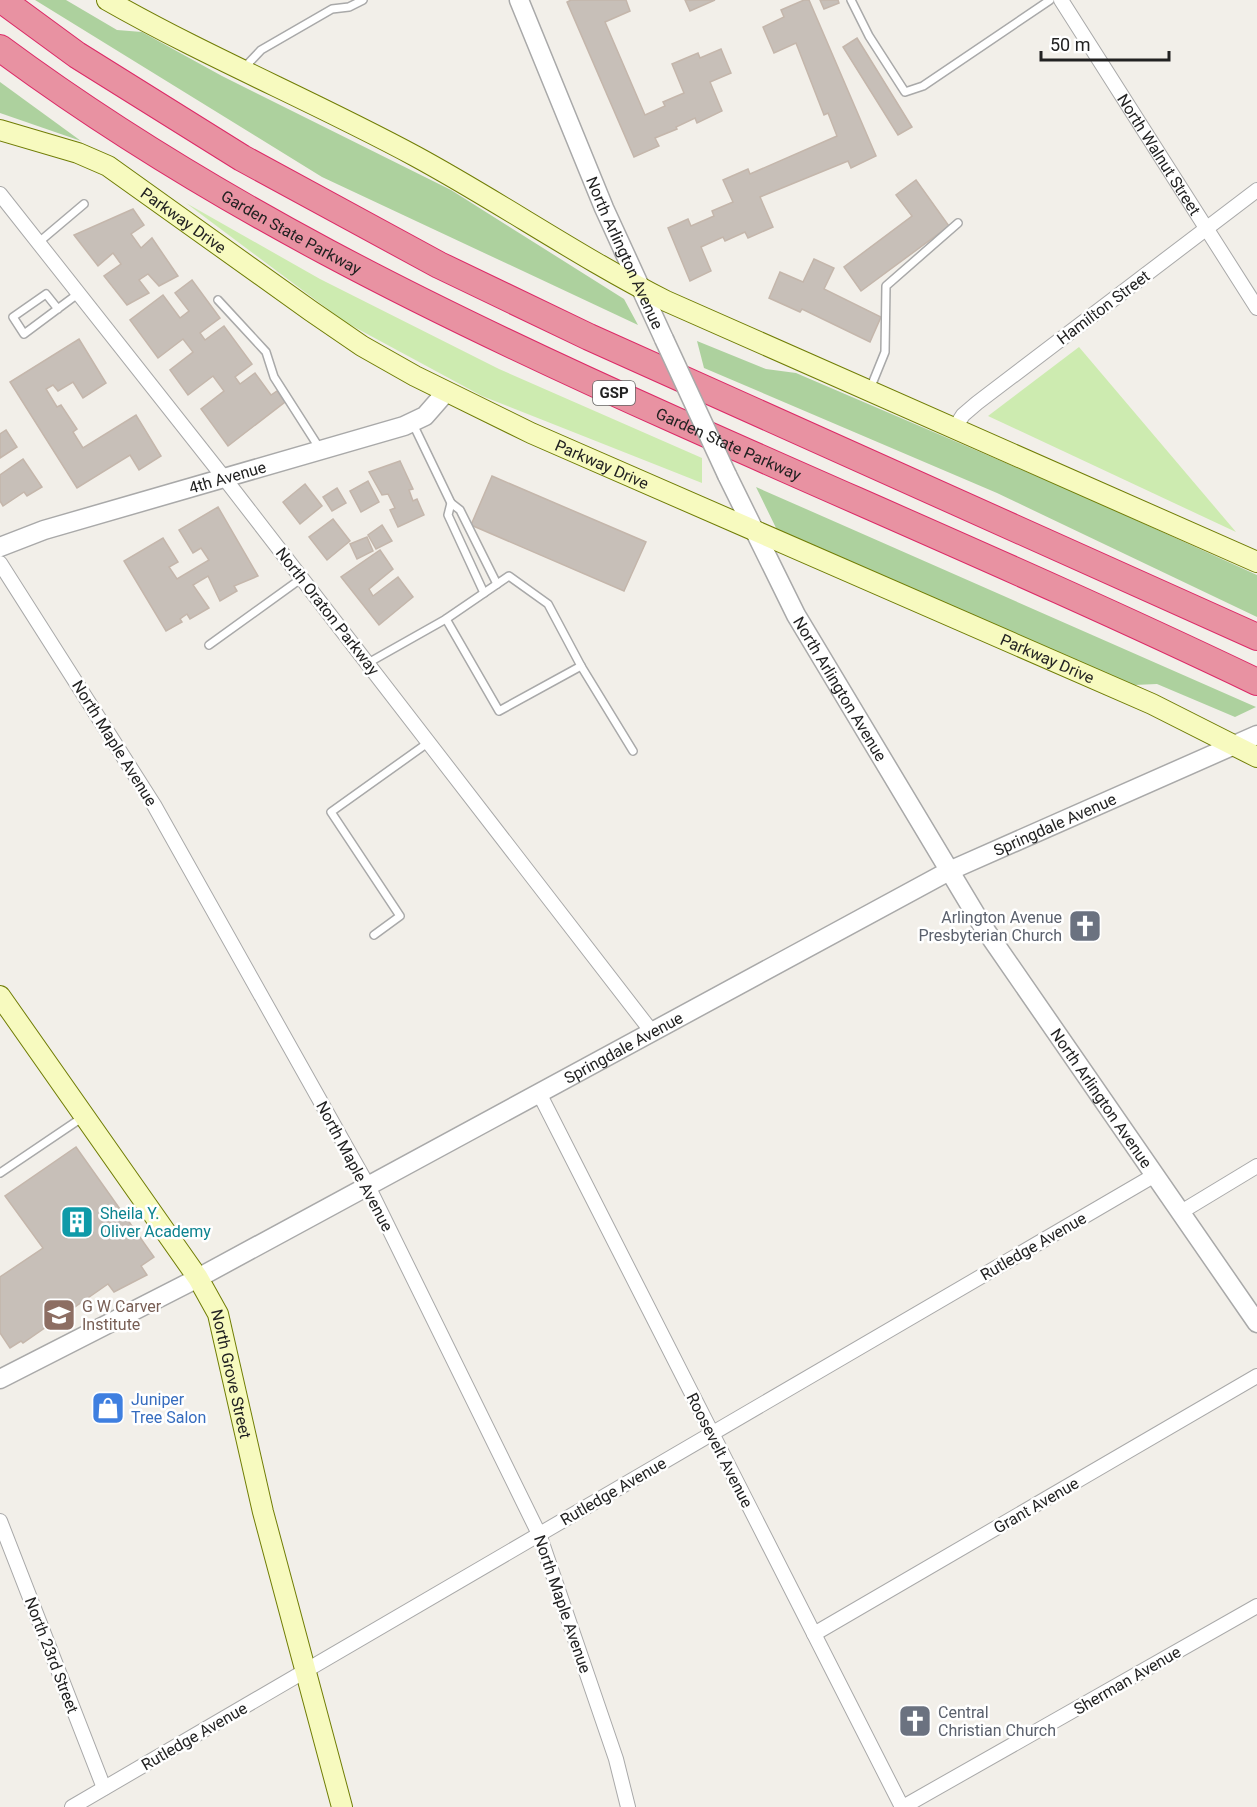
<svg xmlns="http://www.w3.org/2000/svg" width="1257" height="1807" viewBox="0 0 1257 1807" font-family="Roboto,sans-serif">
  <rect width="100%" height="100%" fill="#f2efe9"/>
  <g fill="#cdebb0">
    <path d="M 186,203 L 320,279 L 499,369 L 702,458 L 702,483 L 482,396 L 345,322 Z"/>
    <path d="M 1079,347 L 1236,532 L 988,416 Z"/>
  </g>
  <g fill="#add19e">
    <path d="M 35,0 L 66,0 L 117,30 L 142,32 L 222,76 L 451,190 L 624,299 L 638,325 L 322,177 Z"/>
    <path d="M 0,82 L 81,141 L 0,113 Z"/>
    <path d="M 697,341 L 766,369 L 796,373 L 1083,496 L 1257,575 L 1257,617 L 997,493 L 704,368 Z"/>
    <path d="M 756,487 L 1256,707 L 1235,717 L 1157,684 L 1134,685 L 778,532 Z"/>
  </g>
  <g fill="#c7bfb8" stroke="#c4b6ab" stroke-width="1.5">
    <path d="M 571,0 L 626,0 L 630,11 L 605,22 L 645,115 L 665,106 L 663,102 L 684,93 L 672,64 L 698,53 L 700,58 L 721,49 L 731,73 L 710,82 L 722,111 L 697,123 L 695,118 L 676,127 L 677,129 L 655,138 L 659,146 L 634,157 L 567,2 Z"/>
    <path d="M 685,0 L 715,0 L 690,11 Z"/>
    <path d="M 804,0 L 809,0 L 876,156 L 851,168 L 848,161 L 760,197 L 773,227 L 748,238 L 745,232 L 725,241 L 723,237 L 701,247 L 711,271 L 690,281 L 668,228 L 688,219 L 691,226 L 714,216 L 712,211 L 733,202 L 723,180 L 748,169 L 750,174 L 837,136 L 828,113 L 824,115 L 796,43 L 774,53 L 763,27 L 784,17 L 781,10 Z"/>
    <path d="M 820,0 L 838,0 L 839,3 L 824,9 Z"/>
    <path d="M 857,38 L 912,127 L 898,135 L 843,47 Z"/>
    <path d="M 916,180 L 949,226 L 861,291 L 844,267 L 912,216 L 896,195 Z"/>
    <path d="M 133,209 L 144,225 L 131,234 L 141,248 L 152,238 L 178,276 L 159,286 L 148,274 L 139,280 L 149,293 L 127,305 L 104,276 L 121,264 L 113,253 L 98,266 L 74,235 Z"/>
    <path d="M 814,259 L 834,268 L 824,289 L 881,317 L 870,342 L 802,309 L 800,312 L 769,298 L 780,272 L 803,282 Z"/>
    <path d="M 192,280 L 220,318 L 200,333 L 205,340 L 224,326 L 252,364 L 235,377 L 240,384 L 255,373 L 271,395 L 277,391 L 285,402 L 228,446 L 201,409 L 224,391 L 213,376 L 188,395 L 170,370 L 193,352 L 183,339 L 158,358 L 130,320 L 163,295 L 180,318 L 189,311 L 175,293 Z"/>
    <path d="M 79,339 L 106,383 L 83,398 L 73,382 L 58,391 L 53,385 L 46,389 L 57,407 L 61,405 L 77,429 L 73,432 L 83,448 L 136,415 L 161,456 L 139,470 L 130,455 L 77,488 L 10,382 Z"/>
    <path d="M 6,430 L 17,447 L 0,458 L 0,434 Z"/>
    <path d="M 23,459 L 42,487 L 27,496 L 24,492 L 3,506 L 0,501 L 0,475 Z"/>
    <path d="M 400,461 L 413,489 L 409,490 L 413,501 L 417,499 L 424,515 L 398,527 L 390,510 L 395,508 L 388,494 L 382,495 L 369,472 Z"/>
    <path d="M 492,476 L 646,542 L 624,591 L 471,525 Z"/>
    <path d="M 368,481 L 379,502 L 361,512 L 350,491 Z"/>
    <path d="M 305,484 L 322,506 L 300,524 L 283,502 Z"/>
    <path d="M 337,488 L 346,503 L 332,511 L 323,497 Z"/>
    <path d="M 218,507 L 258,576 L 234,586 L 237,591 L 220,601 L 208,576 L 193,585 L 209,608 L 190,619 L 187,614 L 180,619 L 182,622 L 166,631 L 124,561 L 163,538 L 178,562 L 169,567 L 177,579 L 209,560 L 201,548 L 193,553 L 179,530 Z"/>
    <path d="M 333,519 L 350,541 L 327,560 L 309,537 Z"/>
    <path d="M 382,525 L 392,541 L 376,549 L 368,535 Z"/>
    <path d="M 367,537 L 373,551 L 357,559 L 350,544 Z"/>
    <path d="M 380,550 L 393,569 L 369,589 L 373,596 L 398,577 L 413,597 L 379,625 L 341,577 Z"/>
    <path d="M 76,1147 L 154,1257 L 141,1266 L 147,1275 L 114,1292 L 108,1284 L 23,1343 L 21,1341 L 10,1348 L 0,1333 L 0,1277 L 43,1248 L 5,1196 Z"/>
  </g>
  <g fill="none" stroke-linecap="round" stroke-linejoin="round">
    <g stroke="#a9a9a9" stroke-width="10">
      <g id="service">
        <path d="M 851,0 L 869,36 L 905,92 L 923,86 L 1050,0"/>
        <path d="M 244,68 L 261,50 L 332,9 L 349,7 L 363,0"/>
        <path d="M 39,242 L 84,204"/>
        <path d="M 218,300 L 266,352 L 274,377 L 320,449"/>
        <path d="M 58,309 L 46,294 L 13,317 L 24,334 L 79,293"/>
        <path d="M 870,389 L 885,352 L 886,286 L 958,223"/>
        <path d="M 413,424 L 451,503"/>
        <path d="M 484,593 L 448,515 L 451,503 L 460,510 L 497,584"/>
        <path d="M 446,619 L 499,711 L 581,666"/>
        <path d="M 209,645 L 302,578"/>
        <path d="M 368,663 L 446,619 L 509,576 L 548,604 L 581,666 L 633,751"/>
        <path d="M 374,935 L 400,916 L 331,812 L 429,742"/>
        <path d="M 0,1173 L 83,1117"/>
      </g>
    </g>
    <g stroke="#a9a9a9" stroke-width="16">
      <g id="minor">
        <path id="s1" d="M 1061,0 L 1257,308"/>
        <path d="M 0,194 L 225,479 L 652,1032"/>
        <path d="M 954,429 L 963,415 L 977,403 L 1257,190"/>
        <path d="M 0,563 L 154,805 L 368,1186 L 539,1534 L 616,1759 L 628,1807"/>
        <path d="M 539,1093 L 902,1807"/>
        <path d="M 1181,1212 L 1257,1166"/>
        <path d="M 0,1521 L 104,1788"/>
        <path d="M 814,1634 L 1257,1376"/>
        <path d="M 72,1807 L 1155,1175"/>
        <path d="M 903,1807 L 1257,1606"/>
      </g>
    </g>
    <g stroke="#a9a9a9" stroke-width="21">
      <g id="tertiary">
        <path id="s2" d="M 519,0 L 604,208 L 664,339"/>
        <path id="s3" d="M 727,475 L 796,615 L 982,925 L 1257,1323"/>
        <path id="s4" d="M 0,547 L 44,530 L 404,426 L 425,416 L 446,392"/>
        <path id="s5" d="M 0,1379 L 198,1278 L 949,871 L 1257,735"/>
      </g>
    </g>
    <g stroke="#707d05" stroke-width="22">
      <g id="secondary">
        <path d="M 107,0 C 207,57 313,101 415,156 C 500,202 579,257 666,301 L 1257,562"/>
        <path id="s6" d="M 0,130 L 78,153 L 108,166 L 311,311 L 362,346 L 415,376 L 531,433 L 1152,704 L 1257,757"/>
        <path id="s7" d="M 0,996 L 198,1278 L 218,1314 L 263,1512 L 342,1807"/>
      </g>
    </g>
    <g stroke="#dc2a67" stroke-width="28">
      <g id="motorway">
        <path d="M 2,0 L 77,55 L 242,158 L 439,265 L 589,337 L 1257,637"/>
        <path id="s8" d="M 0,48 C 208,202 440,315 675,420 C 869,507 1065,590 1257,682"/>
      </g>
    </g>
    <use href="#service" stroke="#fff" stroke-width="7"/>
    <use href="#minor" stroke="#fff" stroke-width="14"/>
    <use href="#tertiary" stroke="#fff" stroke-width="18"/>
    <use href="#secondary" stroke="#f7fabf" stroke-width="20"/>
    <use href="#motorway" stroke="#e892a2" stroke-width="26"/>
    <g stroke="#a9a9a9" stroke-width="21" stroke-linecap="butt">
      <path id="tertiary-bridge" d="M 664,339 L 727,475"/>
    </g>
    <use href="#tertiary-bridge" stroke="#fff" stroke-width="18"/>
  </g>
  <defs>
    <g id="church-square" transform="scale(1.725)"><rect x="-9" y="-9" width="18" height="18" rx="4" fill="#6b7280" stroke="#fff"/><path d="M-1.2-6h2.4v3.5h3.3v2.4h-3.3V6h-2.4V-.1h-3.3v-2.4h3.3Z" fill="#fff"/></g>
    <g id="building-square" transform="scale(1.725)"><rect x="-9" y="-9" width="18" height="18" rx="4" fill="#0f9aa8" stroke="#fff"/><path d="M-4-6H4V6H1V3H-1V6H-4ZM-2.5-4.3h1.7v1.8h-1.7ZM.8-4.3h1.7v1.8H.8ZM-2.5-1h1.7V.8h-1.7ZM.8-1h1.7V.8H.8Z" fill="#fff"/></g>
    <g id="school-square" transform="scale(1.725)"><rect x="-9" y="-9" width="18" height="18" rx="4" fill="#8d6e63" stroke="#fff"/><path d="M0-5L7-2L0 1L-7-2ZM-4 1L0 2.5L4 1V4Q0 6-4 4Z" fill="#fff"/></g>
    <g id="shop-square" transform="scale(1.725)"><rect x="-9" y="-9" width="18" height="18" rx="4" fill="#3f7fe0" stroke="#fff"/><path d="M-5-2.5h2.3a2.7 3.5 0 0 1 5.4 0H5L5.5 6h-11ZM-1.5-2.5h3a1.5 2.3 0 0 0-3 0Z" fill="#fff"/></g>
  </defs>
  <g fill-rule="evenodd">
    <use href="#church-square" x="1085" y="926"/>
    <use href="#building-square" x="77" y="1222"/>
    <use href="#school-square" x="59" y="1315"/>
    <use href="#shop-square" x="108" y="1408"/>
    <use href="#church-square" x="915" y="1721"/>
  </g>
  <g text-anchor="middle" stroke-width="5" stroke-linejoin="round" paint-order="stroke">
    <rect fill="#fff" stroke="#646464" stroke-width="1.5" x="593" y="381" width="42" height="24" rx="4.5"/>
    <g font-size="15" font-weight="bold" fill="#222">
      <text x="614" y="398">GSP</text>
    </g>
    <g font-size="16" fill="#222" stroke="#fff">
      <text dy="6" stroke="none"><textPath href="#s1" startOffset="183">North Walnut Street</textPath></text>
      <text dy="6" stroke="none"><textPath href="#s6" startOffset="207">Parkway Drive</textPath></text>
      <text dy="6" stroke="none"><textPath href="#s8" startOffset="345">Garden State Parkway</textPath></text>
      <text dy="6" stroke="none"><textPath href="#s2" startOffset="274">North Arlington Avenue</textPath></text>
      <text transform="translate(1103 307) rotate(-37)" y="6">Hamilton Street</text>
      <text dy="6" stroke="none"><textPath href="#s8" startOffset="831">Garden State Parkway</textPath></text>
      <text dy="6" stroke="none"><textPath href="#s6" startOffset="693">Parkway Drive</textPath></text>
      <text dy="6" stroke="none"><textPath href="#s4" startOffset="238">4th Avenue</textPath></text>
      <text transform="translate(328 611) rotate(52)" y="6">North Oraton Parkway</text>
      <text dy="6" stroke="none"><textPath href="#s6" startOffset="1179">Parkway Drive</textPath></text>
      <text dy="6" stroke="none"><textPath href="#s3" startOffset="242">North Arlington Avenue</textPath></text>
      <text transform="translate(115 743) rotate(58)" y="6">North Maple Avenue</text>
      <text dy="6" stroke="none"><textPath href="#s5" startOffset="1192">Springdale Avenue</textPath></text>
      <text dy="6" stroke="none"><textPath href="#s5" startOffset="706">Springdale Avenue</textPath></text>
      <text dy="6" stroke="none"><textPath href="#s3" startOffset="728">North Arlington Avenue</textPath></text>
      <text transform="translate(355 1166) rotate(62)" y="6">North Maple Avenue</text>
      <text transform="translate(1033 1246) rotate(-30)" y="6">Rutledge Avenue</text>
      <text dy="6" stroke="none"><textPath href="#s7" startOffset="447">North Grove Street</textPath></text>
      <text transform="translate(720 1450) rotate(63)" y="6">Roosevelt Avenue</text>
      <text transform="translate(613 1491) rotate(-30)" y="6">Rutledge Avenue</text>
      <text transform="translate(1036 1505) rotate(-30)" y="6">Grant Avenue</text>
      <text transform="translate(563 1604) rotate(71)" y="6">North Maple Avenue</text>
      <text transform="translate(52 1655) rotate(69)" y="6">North 23rd Street</text>
      <text transform="translate(1127 1680) rotate(-30)" y="6">Sherman Avenue</text>
      <text transform="translate(194 1736) rotate(-30)" y="6">Rutledge Avenue</text>
    </g>
    <g font-size="16" fill="#5b616d" stroke="#fff" text-anchor="end">
      <text x="1062" y="923">Arlington Avenue<tspan x="1062" dy="18">Presbyterian Church</tspan></text>
      <text x="938" y="1718" text-anchor="start">Central<tspan x="938" dy="18">Christian Church</tspan></text>
    </g>
    <g font-size="16" fill="#0d838f" stroke="#fff" text-anchor="start">
      <text x="100" y="1219">Sheila Y.<tspan x="100" dy="18">Oliver Academy</tspan></text>
    </g>
    <g font-size="16" fill="#785e54" stroke="#fff" text-anchor="start">
      <text x="82" y="1312">G W Carver<tspan x="82" dy="18">Institute</tspan></text>
    </g>
    <g font-size="16" fill="#366cbe" stroke="#fff" text-anchor="start">
      <text x="131" y="1405">Juniper<tspan x="131" dy="18">Tree Salon</tspan></text>
    </g>
  </g>
  <path d="M1041 51v9h128v-9" fill="none" stroke="#222222" stroke-width="3"/>
  <text x="1050" y="51" font-size="18" fill="#222222" stroke="#ffffff" stroke-width="4.5" paint-order="stroke">50 m</text>
</svg>
